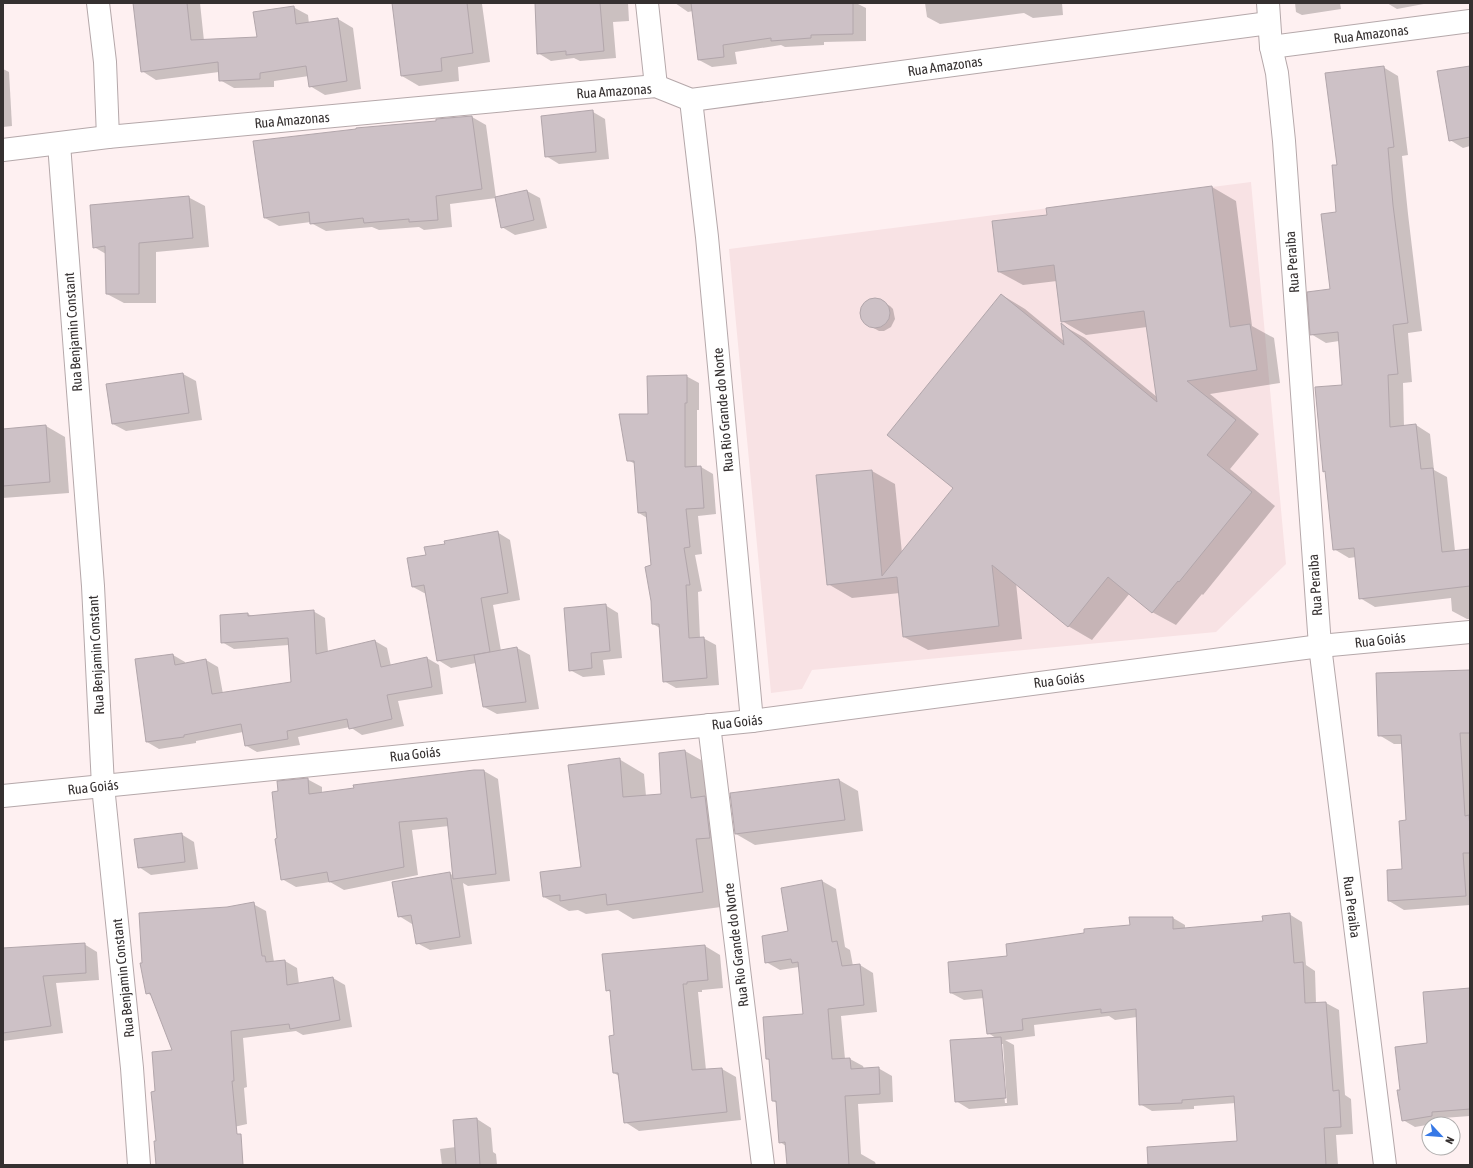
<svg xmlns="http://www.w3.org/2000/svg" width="1473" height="1168" viewBox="0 0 1473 1168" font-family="'Asap Condensed',sans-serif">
  <rect width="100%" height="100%" fill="#fef0f1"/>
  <path fill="#f8e2e4" d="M 1251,182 L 1286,564 L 1216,632 L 812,670 L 802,689 L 771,693 L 729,249 Z"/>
  <g fill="#0003" fill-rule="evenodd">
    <path d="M 134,3 L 200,3 L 204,41 L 258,38 L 293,7 L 308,15 L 309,24 L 338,19 L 353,28 L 361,89 L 325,95 L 310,86 L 309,76 L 274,81 L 274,87 L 234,88 L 220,80 L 219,72 L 156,80 L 142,71 Z"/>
    <path d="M 393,3 L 480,3 L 482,4 L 490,62 L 458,67 L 459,81 L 419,86 L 402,76 Z"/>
    <path d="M 536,3 L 628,3 L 629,21 L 613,22 L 616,58 L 580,61 L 574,58 L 551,61 L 538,53 Z"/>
    <path d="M 675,3 L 856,3 L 866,8 L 866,41 L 824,42 L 824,45 L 785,47 L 781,45 L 735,52 L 737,64 L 712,67 L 699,60 L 693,11 L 688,12 Z"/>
    <path d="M 925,3 L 1062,3 L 1063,15 L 1033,18 L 1024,13 L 940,24 L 927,17 Z"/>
    <path d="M 1295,3 L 1340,3 L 1341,9 L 1302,15 L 1296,12 Z"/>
    <path d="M 1387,3 L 1429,3 L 1397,9 Z"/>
    <path d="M 1383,67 L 1398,76 L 1408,155 L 1402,156 L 1408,214 L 1422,331 L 1408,333 L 1412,382 L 1403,383 L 1404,427 L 1416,425 L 1430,434 L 1434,470 L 1447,477 L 1455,551 L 1470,550 L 1470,619 L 1467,619 L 1452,611 L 1451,598 L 1375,607 L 1360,598 L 1356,557 L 1349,558 L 1334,549 L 1326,472 L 1324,471 L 1343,386 L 1339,341 L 1326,343 L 1311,334 L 1331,290 L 1337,213 L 1338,166 Z"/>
    <path d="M 1470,67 L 1470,146 L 1463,148 L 1450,140 Z"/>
    <path d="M 3,69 L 9,72 L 12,126 L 3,127 Z"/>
    <path d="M 593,112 L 605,119 L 609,159 L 559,164 L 546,156 Z"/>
    <path d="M 472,117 L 486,125 L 496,198 L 450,204 L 452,227 L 424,230 L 419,227 L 379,230 L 372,227 L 326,231 L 311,223 L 311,222 L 279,226 L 265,218 L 438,122 Z"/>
    <path d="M 1212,187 L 1236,201 L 1252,326 L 1274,338 L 1280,383 L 1210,394 L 1259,434 L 1230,469 L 1275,506 L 1203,595 L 1202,594 L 1176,625 L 1152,612 L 1130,593 L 1092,640 L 1068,626 L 1016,583 L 1022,639 L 928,650 L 904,637 L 900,593 L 852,598 L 828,584 L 872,471 L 895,484 L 902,553 L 954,488 L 1002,295 L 1025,309 L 1064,341 L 1062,325 L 1085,338 L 1157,397 L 1147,327 L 1086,335 L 1062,321 L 1057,281 L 1023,285 L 999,272 L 1048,216 L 1047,209 Z"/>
    <path d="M 527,191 L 540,198 L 547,228 L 515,235 L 502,227 Z"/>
    <path d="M 188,197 L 205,206 L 209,247 L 156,252 L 156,303 L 124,303 L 107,294 L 106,254 L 94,247 Z"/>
    <path d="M 870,300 L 879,300 L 890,306 L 893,309 L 895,319 L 891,327 L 884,331 L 879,331 L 865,323 L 861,315 L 861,310 L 866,303 Z"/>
    <path d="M 183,374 L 196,381 L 202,420 L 126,431 L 113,424 L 107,385 Z"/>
    <path d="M 686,376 L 699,383 L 699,410 L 697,410 L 697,467 L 701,467 L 713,474 L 716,514 L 698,516 L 702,554 L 695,555 L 702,591 L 698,592 L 700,638 L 703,638 L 716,645 L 719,685 L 676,688 L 664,681 L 660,628 L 653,624 L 653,566 L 647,518 L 639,513 L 635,464 L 628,460 L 649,415 Z"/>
    <path d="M 46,426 L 65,437 L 69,493 L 3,498 L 3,430 Z"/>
    <path d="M 497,532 L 510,540 L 520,600 L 493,605 L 501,651 L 517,648 L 530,655 L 539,709 L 497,714 L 484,707 L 476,663 L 451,668 L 438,660 L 426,594 L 413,587 L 427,556 L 446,545 Z"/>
    <path d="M 605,605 L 618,613 L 622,658 L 603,660 L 605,675 L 583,677 L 570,670 Z"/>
    <path d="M 313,611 L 325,618 L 328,652 L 375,641 L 387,648 L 391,666 L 427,658 L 439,665 L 443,694 L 398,701 L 404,726 L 362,735 L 350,727 L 298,737 L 300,745 L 257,752 L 245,745 L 243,732 L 196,741 L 196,743 L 159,749 L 147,742 L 173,655 L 185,662 L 185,664 L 206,660 L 218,667 L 223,694 L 292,683 L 289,645 L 234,649 L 222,642 L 221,616 L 248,614 L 252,616 Z"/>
    <path d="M 1470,671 L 1470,905 L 1404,910 L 1389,901 L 1403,870 L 1407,821 L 1402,744 L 1394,744 L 1379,735 Z"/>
    <path d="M 685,751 L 710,765 L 728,906 L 633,919 L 618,910 L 586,914 L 578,910 L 569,911 L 544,897 L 582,868 L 619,759 L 644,774 L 646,796 L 662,795 Z"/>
    <path d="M 484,771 L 498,779 L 510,881 L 468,886 L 463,883 L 472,944 L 430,950 L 417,943 L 413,924 L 412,924 L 399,916 L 449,873 L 454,876 L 449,826 L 412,830 L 418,875 L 344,890 L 330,882 L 296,887 L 282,879 L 278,839 L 279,792 L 307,779 L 322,787 L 322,794 Z"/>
    <path d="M 839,780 L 858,791 L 863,831 L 755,845 L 736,834 L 731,794 Z"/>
    <path d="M 181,834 L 194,842 L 198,869 L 151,875 L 139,867 Z"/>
    <path d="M 822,881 L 836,889 L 845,947 L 850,950 L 853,966 L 860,965 L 873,973 L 877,1012 L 841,1016 L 845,1059 L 850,1059 L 863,1066 L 864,1069 L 878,1068 L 892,1076 L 893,1102 L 858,1104 L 861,1154 L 875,1162 L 876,1165 L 788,1165 L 786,1146 L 780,1142 L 777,1103 L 773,1101 L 770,1060 L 767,1059 L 804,1015 L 799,967 L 780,970 L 766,962 L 790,932 Z"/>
    <path d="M 253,904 L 266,911 L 274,962 L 285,961 L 297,968 L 299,984 L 333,978 L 345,985 L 352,1027 L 303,1035 L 296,1031 L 243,1038 L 247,1087 L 244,1088 L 247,1124 L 221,1130 L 228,1165 L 157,1165 L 156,1092 L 173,1051 L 152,996 L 147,993 L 228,908 Z"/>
    <path d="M 1289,914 L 1302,922 L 1306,965 L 1315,971 L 1316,1003 L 1326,1003 L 1339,1010 L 1345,1095 L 1351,1099 L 1353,1134 L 1336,1135 L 1338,1165 L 1189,1165 L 1238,1141 L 1236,1103 L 1194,1106 L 1194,1109 L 1152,1111 L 1140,1104 L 1137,1017 L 1115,1020 L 1109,1016 L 1034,1025 L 1035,1036 L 1005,1040 L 1014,1045 L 1018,1105 L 969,1109 L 956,1101 L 996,1038 L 988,1033 L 984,998 L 964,1000 L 951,993 L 1008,957 L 1131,926 L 1173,918 L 1185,925 L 1185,929 L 1264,922 ZM 1000,1044 L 1003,1044 L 1007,1103 L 1005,1103 Z"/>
    <path d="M 84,944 L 97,952 L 99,980 L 56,983 L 63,1033 L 3,1041 L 3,949 Z"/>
    <path d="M 705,946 L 720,955 L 723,988 L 702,990 L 702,992 L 698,992 L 706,1070 L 722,1069 L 736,1077 L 741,1120 L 639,1131 L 625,1122 L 619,1076 L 614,1073 L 616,1036 L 612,993 L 607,990 Z"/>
    <path d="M 1470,989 L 1470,1116 L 1443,1118 L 1444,1122 L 1415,1127 L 1403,1120 L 1401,1091 L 1428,1044 Z"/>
    <path d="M 477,1119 L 491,1128 L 493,1152 L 496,1154 L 497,1165 L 442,1165 L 440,1149 L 456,1147 Z"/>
  </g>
  <g fill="#cdc1c6" stroke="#b2a6ab">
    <path d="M 133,3 L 187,3 L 191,40 L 257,37 L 253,12 L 294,6 L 296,24 L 338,18 L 347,81 L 309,87 L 306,66 L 260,73 L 260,79 L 219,81 L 218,62 L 141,72 Z"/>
    <path d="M 392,3 L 467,3 L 473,53 L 441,58 L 442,71 L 401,76 Z"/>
    <path d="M 535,3 L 600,3 L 604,51 L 566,55 L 566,51 L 537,54 Z"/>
    <path d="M 691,3 L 853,3 L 853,34 L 811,35 L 811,38 L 771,41 L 771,38 L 723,45 L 724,57 L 698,60 Z"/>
    <path d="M 1384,66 L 1394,147 L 1388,148 L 1393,205 L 1408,323 L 1393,325 L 1398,374 L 1388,375 L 1390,427 L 1416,424 L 1421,469 L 1433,468 L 1442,552 L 1470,549 L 1470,586 L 1359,599 L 1354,548 L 1333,550 L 1325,471 L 1323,472 L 1315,387 L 1342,385 L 1338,332 L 1310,335 L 1307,292 L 1330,289 L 1321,214 L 1336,212 L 1332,165 L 1337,165 L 1325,73 Z"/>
    <path d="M 1470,66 L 1470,137 L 1449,141 L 1437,71 Z"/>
    <path d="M 593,110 L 596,152 L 545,157 L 541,116 Z"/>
    <path d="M 472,116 L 482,189 L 436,196 L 438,220 L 409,222 L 409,219 L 364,223 L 363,218 L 310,224 L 309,212 L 264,218 L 253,141 L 356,129 L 356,128 L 436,121 L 436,119 Z"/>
    <path d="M 1212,186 L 1230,327 L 1250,324 L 1257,370 L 1187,381 L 1236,420 L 1207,455 L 1252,492 L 1179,582 L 1178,581 L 1152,613 L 1108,577 L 1068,627 L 992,565 L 999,626 L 903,637 L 897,577 L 827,585 L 816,475 L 872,470 L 882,576 L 953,488 L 887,435 L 1001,294 L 1064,345 L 1061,323 L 1157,402 L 1144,311 L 1061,322 L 1054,265 L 998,272 L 992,221 L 1047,215 L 1046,208 Z"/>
    <path d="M 527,190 L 534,220 L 501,228 L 495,197 Z"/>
    <path d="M 189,196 L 193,238 L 139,243 L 139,294 L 106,294 L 105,246 L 93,248 L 90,205 Z"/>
    <circle cx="875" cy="313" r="15"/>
    <path d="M 183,373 L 189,413 L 112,424 L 106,384 Z"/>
    <path d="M 687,375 L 687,403 L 685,403 L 685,467 L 701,466 L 704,508 L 686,509 L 690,547 L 684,548 L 690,585 L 686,585 L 689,638 L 704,637 L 707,678 L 663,682 L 659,624 L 652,624 L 651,601 L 645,567 L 651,565 L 646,512 L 638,513 L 634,461 L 627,461 L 619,414 L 648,414 L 647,376 Z"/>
    <path d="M 46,425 L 50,482 L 3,486 L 3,429 Z"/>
    <path d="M 498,531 L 508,593 L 481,598 L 490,652 L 437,661 L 424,585 L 412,587 L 407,558 L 426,555 L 424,547 L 445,544 L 444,541 Z"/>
    <path d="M 606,604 L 610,651 L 591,653 L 592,668 L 569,671 L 564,608 Z"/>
    <path d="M 314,610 L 316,654 L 375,640 L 381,667 L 427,657 L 432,687 L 387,695 L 392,719 L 349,729 L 347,719 L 287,731 L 288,739 L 245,746 L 241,724 L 184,735 L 184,737 L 146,742 L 135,659 L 173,654 L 175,665 L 206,659 L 212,694 L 291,682 L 288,638 L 221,643 L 220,615 L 248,613 L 248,616 Z"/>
    <path d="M 517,647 L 526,702 L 483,707 L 474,655 Z"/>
    <path d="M 1470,670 L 1470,733 L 1460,733 L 1465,816 L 1469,815 L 1470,828 L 1470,853 L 1463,853 L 1466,896 L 1388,901 L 1387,870 L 1402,869 L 1399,821 L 1406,820 L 1401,735 L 1378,736 L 1376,673 Z"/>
    <path d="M 685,750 L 691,798 L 705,796 L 710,838 L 696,839 L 703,892 L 607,905 L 606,894 L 560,901 L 560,895 L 543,897 L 540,872 L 581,867 L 568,765 L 620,758 L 623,797 L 661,794 L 659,753 Z"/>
    <path d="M 474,770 L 484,770 L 496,874 L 453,879 L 447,818 L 399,822 L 404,867 L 329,882 L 327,872 L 281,880 L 275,839 L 277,838 L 272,792 L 278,791 L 277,781 L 308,778 L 309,794 L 354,788 L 353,785 Z"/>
    <path d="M 839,779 L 845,820 L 735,834 L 730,793 Z"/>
    <path d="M 182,833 L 185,862 L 138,868 L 134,839 Z"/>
    <path d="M 450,872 L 460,937 L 416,944 L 411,915 L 398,917 L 392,882 Z"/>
    <path d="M 822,880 L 832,942 L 837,941 L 842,966 L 860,964 L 864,1005 L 828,1009 L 832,1059 L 850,1058 L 851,1069 L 879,1067 L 880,1094 L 845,1096 L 849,1165 L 787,1165 L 785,1142 L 779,1143 L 776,1101 L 772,1101 L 769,1059 L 766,1059 L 763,1017 L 803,1014 L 798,962 L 792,963 L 791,959 L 765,963 L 762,936 L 788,931 L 781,888 Z"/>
    <path d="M 254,902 L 262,956 L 265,956 L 266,962 L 285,960 L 287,985 L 333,977 L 340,1020 L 290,1029 L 289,1024 L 231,1031 L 234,1081 L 232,1081 L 237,1134 L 241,1134 L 243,1165 L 156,1165 L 154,1141 L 156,1141 L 151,1092 L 155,1091 L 152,1052 L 172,1050 L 150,993 L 146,994 L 140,963 L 142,963 L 139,913 L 227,907 Z"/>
    <path d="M 1290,913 L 1294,963 L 1303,962 L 1305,1003 L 1326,1002 L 1333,1091 L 1339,1090 L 1341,1127 L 1324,1128 L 1326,1165 L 1148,1165 L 1147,1147 L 1237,1141 L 1234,1096 L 1182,1100 L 1182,1103 L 1139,1105 L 1136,1009 L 1101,1013 L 1101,1009 L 1022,1019 L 1023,1030 L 987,1034 L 982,990 L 950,993 L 948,962 L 1007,956 L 1006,944 L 1084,933 L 1084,929 L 1130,925 L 1129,917 L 1173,917 L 1173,929 L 1263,921 L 1262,916 Z"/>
    <path d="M 85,943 L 86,973 L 43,976 L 51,1026 L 3,1033 L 3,948 Z"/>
    <path d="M 705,945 L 708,980 L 687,982 L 687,984 L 683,984 L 692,1070 L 722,1068 L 727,1112 L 624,1123 L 618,1073 L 613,1073 L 609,1036 L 614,1035 L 610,990 L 606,991 L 602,954 Z"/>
    <path d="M 1470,988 L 1470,1109 L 1432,1112 L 1432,1116 L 1402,1121 L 1397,1090 L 1400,1090 L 1395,1047 L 1427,1043 L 1423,992 Z"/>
    <path d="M 1001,1037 L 1006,1098 L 955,1102 L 950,1040 Z"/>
    <path d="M 477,1118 L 480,1165 L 456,1165 L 453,1120 Z"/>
  </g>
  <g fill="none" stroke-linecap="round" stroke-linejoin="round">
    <g stroke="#b5a8aa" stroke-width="24">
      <g id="minor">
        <path d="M 98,3 L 105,62 L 108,137"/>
        <path d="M 647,3 L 656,86"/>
        <path d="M 1268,3 L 1271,47 L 1277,73 L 1284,141 L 1320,646 L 1385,1165"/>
        <path d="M 1271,47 L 1470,21"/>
        <path d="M 691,100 L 707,237 L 752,721"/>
        <path d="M 59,144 L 93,586 L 103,786 L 132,1068 L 139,1165"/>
        <path d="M 3,150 L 108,137 L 656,86 L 691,100 L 1269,23"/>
        <path d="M 709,725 L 763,1165"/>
      </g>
    </g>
    <g stroke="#b5a8aa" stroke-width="24">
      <path id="tertiary" d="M 3,796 L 752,721 L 1320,646 L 1470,632"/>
    </g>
    <use href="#minor" stroke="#fff" stroke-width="22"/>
    <use href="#tertiary" stroke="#fff" stroke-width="22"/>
  </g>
  <g text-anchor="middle" stroke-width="3" stroke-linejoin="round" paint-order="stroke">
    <g font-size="14" fill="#353030" stroke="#fff">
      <text transform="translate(1371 34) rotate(-7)" y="5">Rua Amazonas</text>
      <text transform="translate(945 66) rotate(-8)" y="5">Rua Amazonas</text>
      <text transform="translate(614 91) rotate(-4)" y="5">Rua Amazonas</text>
      <text transform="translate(292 120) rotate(-5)" y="5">Rua Amazonas</text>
      <text transform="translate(1292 262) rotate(-94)" y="5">Rua Peraiba</text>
      <text transform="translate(73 332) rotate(-94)" y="5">Rua Benjamin Constant</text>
      <text transform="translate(723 410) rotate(-95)" y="5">Rua Rio Grande do Norte</text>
      <text transform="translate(1315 585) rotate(-94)" y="5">Rua Peraiba</text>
      <text transform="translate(1380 640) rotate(-6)" y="5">Rua Goiás</text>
      <text transform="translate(96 655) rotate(-93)" y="5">Rua Benjamin Constant</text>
      <text transform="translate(1059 680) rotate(-7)" y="5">Rua Goiás</text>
      <text transform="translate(737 722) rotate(-6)" y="5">Rua Goiás</text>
      <text transform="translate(415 754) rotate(-6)" y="5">Rua Goiás</text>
      <text transform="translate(93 787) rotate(-6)" y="5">Rua Goiás</text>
      <text transform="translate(1352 907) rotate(83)" y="5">Rua Peraiba</text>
      <text transform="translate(736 945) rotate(-97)" y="5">Rua Rio Grande do Norte</text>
      <text transform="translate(123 978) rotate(-96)" y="5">Rua Benjamin Constant</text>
    </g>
  </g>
  <rect width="1473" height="1168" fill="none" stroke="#353030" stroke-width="8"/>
  <g transform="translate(1441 1136) rotate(116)"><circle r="19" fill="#ffffff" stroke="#aeacac"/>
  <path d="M0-3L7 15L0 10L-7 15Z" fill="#3678e6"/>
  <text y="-6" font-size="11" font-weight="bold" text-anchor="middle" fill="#353030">N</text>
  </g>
</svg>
